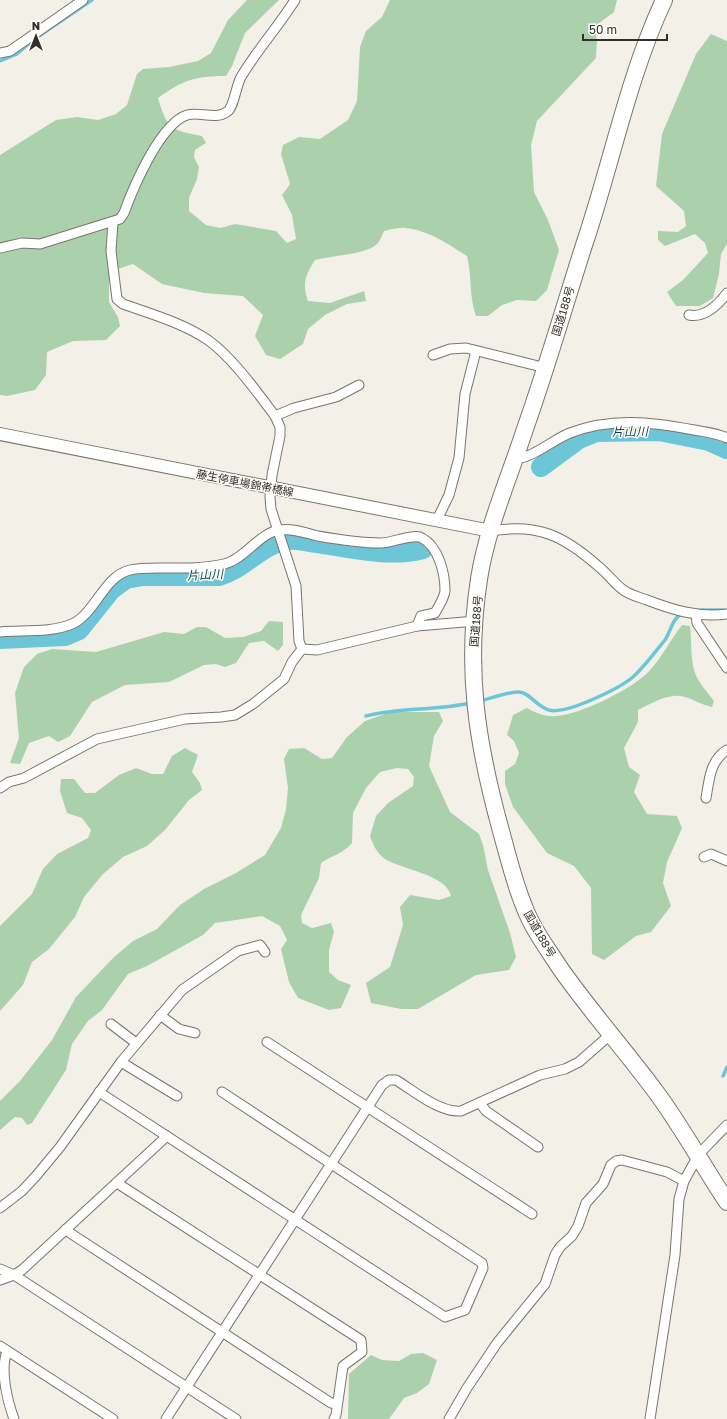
<svg xmlns="http://www.w3.org/2000/svg" width="727" height="1419" viewBox="0 0 727 1419" font-family="'Golos Text','Noto Sans JP',sans-serif">
  <rect width="100%" height="100%" fill="#f3f0e8"/>
  <g fill="#abd1ac">
    <path d="M 247,0 L 279,0 L 245,33 L 232,66 L 226,76 C 195,76 183,80 158,98 C 167,129 171,130 202,136 L 206,143 L 195,150 L 194,157 L 199,167 L 197,179 L 189,198 L 189,211 L 206,225 L 220,228 L 235,224 L 276,231 L 287,243 L 296,239 L 292,215 L 282,195 L 290,184 L 281,154 L 283,145 L 299,137 L 320,139 L 348,120 L 357,101 L 360,47 L 366,31 L 382,17 L 390,0 L 617,0 L 614,12 L 594,27 L 597,40 L 596,58 L 537,121 L 531,145 L 534,192 L 548,220 L 559,250 L 547,290 L 536,301 L 517,300 L 502,305 L 488,316 L 476,316 C 469,297 472,276 467,256 C 448,244 428,230 405,228 C 398,227 390,230 384,231 C 382,235 380,242 376,245 C 366,254 331,256 315,260 C 305,276 302,283 308,301 L 330,303 L 364,291 L 366,301 L 347,304 L 325,315 L 308,329 L 303,344 L 280,359 L 266,355 L 255,336 L 263,315 L 243,296 L 204,293 L 162,284 L 133,264 L 109,272 L 109,302 L 118,317 L 120,326 L 106,340 L 73,341 L 47,352 L 46,375 L 35,390 L 7,396 L 0,395 L 0,155 L 56,120 L 77,117 L 98,120 L 116,114 L 127,105 L 137,74 L 143,69 L 169,67 L 198,61 L 211,53 L 228,20 Z"/>
    <path d="M 711,34 L 727,41 L 727,244 L 721,254 L 719,274 L 713,298 L 700,306 L 676,306 L 667,292 L 683,280 L 708,253 L 705,243 L 695,234 L 665,246 L 658,240 L 658,231 L 678,232 L 686,226 L 684,211 L 656,186 L 662,134 L 696,54 Z"/>
    <path d="M 269,621 L 283,622 L 283,645 L 278,651 L 264,641 L 249,643 L 236,663 L 225,667 L 216,664 L 204,665 L 169,682 L 125,685 L 92,702 L 70,736 L 58,742 L 49,736 L 29,743 L 20,764 L 10,763 L 19,738 L 15,693 L 24,667 L 37,654 L 52,649 L 96,652 L 164,632 L 184,634 L 197,627 L 206,627 L 225,638 L 243,637 L 261,631 Z"/>
    <path d="M 682,625 L 690,626 C 692,641 690,658 695,673 C 698,682 708,693 714,701 L 712,707 C 702,705 695,700 685,697 C 670,692 652,703 638,710 L 638,722 L 624,748 L 629,767 L 640,775 L 634,792 L 647,814 L 677,816 L 682,828 L 667,862 L 663,883 L 671,906 L 651,932 L 636,936 L 604,960 L 592,954 L 591,888 L 574,866 L 547,853 L 513,807 L 505,784 L 505,771 L 515,764 L 519,753 L 514,741 L 507,735 L 513,715 L 527,708 C 536,713 545,717 556,716 C 579,715 635,688 650,670 C 662,657 671,639 682,625 Z"/>
    <path d="M 391,712 L 439,712 L 443,721 L 434,736 L 429,766 L 450,812 L 479,834 L 483,845 L 488,870 L 510,933 L 516,957 L 509,970 L 476,975 L 418,1009 L 401,1009 L 371,1003 L 366,983 L 390,967 L 403,925 L 400,907 L 410,895 L 439,900 L 451,896 C 446,874 402,870 385,859 C 377,853 373,845 370,836 L 376,816 L 388,803 L 413,786 L 414,777 L 408,769 L 397,768 L 380,772 L 366,788 L 353,813 L 352,843 C 344,853 331,856 321,863 L 319,878 L 301,915 L 302,923 L 312,928 L 331,923 L 334,932 L 329,950 L 329,972 L 338,980 L 351,985 L 341,1008 L 329,1010 L 298,998 L 289,982 L 281,949 L 287,940 L 280,926 L 262,916 L 215,923 L 203,935 L 147,966 L 128,974 L 102,1010 L 88,1021 L 72,1044 L 66,1070 L 32,1123 L 27,1125 L 22,1118 L 15,1117 L 0,1130 L 0,1101 L 20,1081 L 52,1040 L 76,997 L 113,958 L 133,941 L 157,929 L 180,905 L 204,889 L 236,873 L 265,855 L 281,828 L 286,809 L 288,788 L 284,759 L 289,749 L 304,748 L 322,759 L 332,758 L 347,737 L 365,721 Z"/>
    <path d="M 185,748 L 198,755 L 192,772 L 200,783 L 202,790 L 189,800 L 165,830 L 147,846 L 123,857 L 103,874 L 84,897 L 75,917 L 49,949 L 32,962 L 23,985 L 0,1011 L 0,926 L 32,894 L 43,869 L 57,854 L 88,838 L 91,830 L 82,818 L 67,813 L 60,791 L 61,779 L 74,779 L 85,793 L 95,793 L 119,775 L 136,768 L 152,774 L 163,774 L 172,756 Z"/>
    <path d="M 423,1353 L 437,1360 L 429,1384 L 417,1393 L 404,1398 L 389,1419 L 348,1419 L 349,1374 L 371,1355 L 382,1360 L 399,1361 L 411,1354 Z"/>
  </g>
  <g fill="none" stroke-linecap="round" stroke-linejoin="round">
    <g stroke="#6cc6d8" stroke-width="3.5">
      <path d="M 0,61 L 17,54 L 33,40 L 92,0"/>
      <path d="M 700,610 L 724,610"/>
      <path d="M 480,701 C 492,698 507,692 519,692 C 529,692 537,707 549,710 C 566,715 620,688 633,677 C 645,666 655,652 665,640 C 671,631 672,618 683,613"/>
      <path d="M 366,716 C 400,707 436,711 470,703"/>
      <path d="M 723,1076 L 727,1067"/>
    </g>
    <g stroke="#6cc6d8" stroke-width="20">
      <path d="M 541,467 L 579,439 L 596,432 L 659,431 L 709,441 L 727,449"/>
      <path d="M 0,639 L 65,636 L 79,630 L 111,590 L 126,579 L 143,576 L 219,576 C 245,569 262,543 289,540 C 298,539 308,542 317,543 C 351,548 390,558 423,549"/>
    </g>
    <g stroke="#77756e" stroke-width="11">
      <g id="street">
        <path d="M 0,53 L 10,51 L 83,0"/>
        <path d="M 113,222 L 111,251 L 117,299 L 123,304 C 151,314 183,323 208,340 C 232,357 257,392 275,416 L 280,427 L 280,436 L 272,475 L 270,497 L 271,509 L 296,586 L 299,641 L 302,649"/>
        <path d="M 0,248 L 22,243 L 40,244 L 120,219 L 124,213 C 133,188 160,124 187,115 C 200,111 216,121 228,111 C 234,106 236,86 241,77 C 257,50 278,27 295,0"/>
        <path d="M 689,315 C 705,318 718,305 727,293"/>
        <path d="M 433,355 L 450,349 L 466,348 L 546,368"/>
        <path d="M 275,416 L 294,408 L 336,397 L 359,385"/>
        <path d="M 515,459 C 535,457 552,440 570,433 C 611,417 652,422 694,430 C 705,432 717,433 727,438"/>
        <path d="M 437,520 L 449,495 L 459,458 L 465,394 L 476,351"/>
        <path d="M 491,531 C 538,523 564,536 598,566 C 607,573 614,583 622,589 C 629,595 639,597 647,600 C 673,610 699,618 727,614"/>
        <path d="M 696,614 L 697,623 L 727,668"/>
        <path d="M 0,632 C 22,630 51,633 72,624 C 95,614 104,576 130,570 C 139,568 149,568 158,568 C 180,568 202,569 224,564 C 245,559 260,532 280,530 C 293,528 305,533 318,536 C 335,539 364,543 381,543 C 392,543 414,533 422,538 C 439,547 445,574 445,591 C 444,599 438,607 435,613 L 421,616 L 417,626"/>
        <path d="M 0,788 L 9,782 L 24,778 L 97,739 L 185,719 L 221,717 L 235,715 L 253,704 L 284,679 L 292,662 L 302,649 L 317,650 L 417,626 L 476,621"/>
        <path d="M 706,798 C 709,781 710,760 727,750"/>
        <path d="M 704,857 L 711,854 L 727,861"/>
        <path d="M 160,1015 L 179,1029 L 195,1033"/>
        <path d="M 111,1024 L 136,1043"/>
        <path d="M 267,1042 L 532,1214"/>
        <path d="M 121,1062 L 177,1096"/>
        <path d="M 99,1092 L 445,1317 L 465,1310 L 483,1268 L 482,1263 L 222,1092"/>
        <path d="M 480,1103 L 486,1111 L 538,1147"/>
        <path d="M 117,1183 L 361,1340 L 362,1352 L 343,1366 L 336,1415 L 334,1419"/>
        <path d="M 0,1208 L 22,1191 L 36,1176 L 60,1147 L 121,1062 L 182,990 L 238,951 L 260,945 L 265,952"/>
        <path d="M 66,1229 L 70,1233 L 331,1403 L 337,1404"/>
        <path d="M 0,1269 L 14,1275 L 236,1419"/>
        <path d="M 0,1280 L 14,1275 L 22,1270 L 167,1136"/>
        <path d="M 0,1346 L 113,1419"/>
        <path d="M 7,1351 C 0,1370 7,1400 14,1419"/>
        <path d="M 166,1419 L 382,1085 L 389,1080 L 396,1080 C 414,1091 440,1113 461,1111 L 540,1075 L 565,1069 L 579,1062 L 611,1034"/>
        <path d="M 449,1419 L 467,1388 L 497,1343 L 545,1284 L 555,1255 L 560,1247 L 572,1236 L 578,1226 L 586,1203 L 603,1184 L 611,1165 L 616,1161 L 622,1160 L 667,1172 L 684,1181"/>
        <path d="M 650,1419 L 675,1255 L 679,1199 L 684,1181 L 699,1154 L 727,1125"/>
      </g>
    </g>
    <g stroke="#77756e" stroke-width="14">
      <path id="secondary" d="M 0,434 L 491,531"/>
    </g>
    <g stroke="#77756e" stroke-width="18">
      <path id="highway" d="M 664,0 C 628,77 612,162 585,242 C 565,304 547,367 525,429 C 509,478 487,528 479,579 C 465,670 477,744 501,831 C 508,856 514,882 524,906 C 532,928 547,948 560,968 C 590,1011 625,1050 656,1092 C 682,1127 703,1166 727,1202"/>
    </g>
    <use href="#street" stroke="#fff" stroke-width="9"/>
    <use href="#secondary" stroke="#fff" stroke-width="12"/>
    <use href="#highway" stroke="#fff" stroke-width="16"/>
  </g>
  <g text-anchor="middle" stroke-width="3" stroke-linejoin="round" paint-order="stroke">
    <g font-size="11" fill="#302f2c" stroke="#fffef9">
      <text transform="translate(563 311) rotate(-73)" y="4">国道188号</text>
      <text transform="translate(245 483) rotate(11)" y="4">藤生停車場錦帯橋線</text>
      <text transform="translate(476 621) rotate(-85)" y="4">国道188号</text>
      <text transform="translate(540 934) rotate(60)" y="4">国道188号</text>
    </g>
    <g font-size="12" font-style="italic" fill="#0f3b42" stroke="#fffef9">
      <text transform="translate(630 432) rotate(-1)" y="4">片山川</text>
      <text transform="translate(205 575) rotate(-3)" y="4">片山川</text>
    </g>
  </g>
  <g transform="translate(36 36)" stroke="#fffef9" stroke-width="3" paint-order="stroke">
  <path d="M0-3L7 15L0 10L-7 15Z" fill="#302f2c"/>
  <text y="-6" font-size="11" font-weight="bold" text-anchor="middle" fill="#302f2c">N</text>
  </g>
  <path d="M583 34v6h84v-6" fill="none" stroke="#302f2c" stroke-width="2"/>
  <text x="589" y="34" font-size="12" fill="#302f2c" stroke="#fffef9" stroke-width="3" paint-order="stroke">50 m</text>
</svg>
